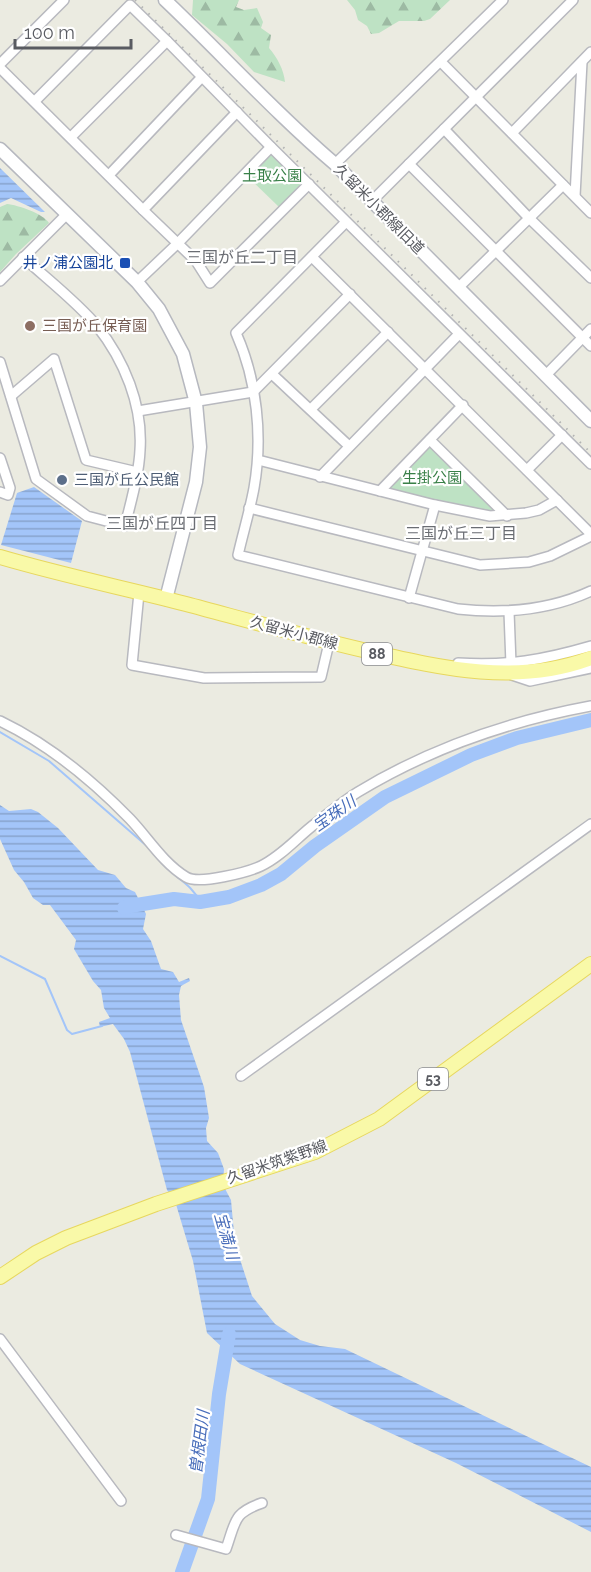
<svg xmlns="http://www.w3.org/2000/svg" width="591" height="1572" viewBox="0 0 591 1572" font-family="Raleway,'Noto Sans JP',sans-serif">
  <defs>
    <pattern id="forest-firs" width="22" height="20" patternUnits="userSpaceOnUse" patternTransform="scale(1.5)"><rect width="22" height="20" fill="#bee2c4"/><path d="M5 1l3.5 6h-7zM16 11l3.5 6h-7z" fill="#9dbaa3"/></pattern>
    <pattern id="water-rules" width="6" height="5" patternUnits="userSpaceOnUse" patternTransform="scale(1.5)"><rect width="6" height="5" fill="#a3c5f9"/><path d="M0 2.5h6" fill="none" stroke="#88a3cd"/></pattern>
  </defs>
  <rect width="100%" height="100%" fill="#ebebe1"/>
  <g fill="url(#forest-firs)">
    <path d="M 193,0 L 239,0 L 236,7 L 244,10 L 257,8 L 263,22 L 261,28 L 271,35 L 269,48 C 277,57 284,70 285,82 L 254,72 L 227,44 L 192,15 Z"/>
    <path d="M 347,0 L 450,0 L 430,19 L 424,21 L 399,21 L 379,33 L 371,34 L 367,26 L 358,20 L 355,10 Z"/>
    <path d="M 7,204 C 18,205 44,214 49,223 L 16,254 L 0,272 L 0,207 Z"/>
  </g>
  <g fill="#bee2c4">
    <path d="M 269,153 L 274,153 L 302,182 L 302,186 L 280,208 L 247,176 Z"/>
    <path d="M 428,447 L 432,447 L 497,510 L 494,514 L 390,490 L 389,486 Z"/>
  </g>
  <g fill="url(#water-rules)">
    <path d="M 0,168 L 45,212 L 41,212 L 11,198 L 0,203 Z"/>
    <path d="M 34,487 L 82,521 L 71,563 L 1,545 L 17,493 Z"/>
    <path d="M 0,805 L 9,811 L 31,809 L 38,812 L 58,828 L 98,870 L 115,875 L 126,888 L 135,892 L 146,914 L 143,929 L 151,941 L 161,969 L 173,972 L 179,982 L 189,978 L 190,981 L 181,986 L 179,995 L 181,1020 L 204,1087 L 209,1118 L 206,1128 L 207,1141 L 218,1153 L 224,1169 L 223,1185 L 231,1200 L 235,1244 L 252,1296 L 275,1324 L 300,1340 L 320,1346 L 345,1349 L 591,1467 L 591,1532 L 456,1463 L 240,1364 L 207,1333 L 193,1261 L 175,1201 L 167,1190 L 130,1052 L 124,1039 L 113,1024 L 100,1027 L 99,1022 L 110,1018 L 104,1008 L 101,990 L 93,981 L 74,949 L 76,940 L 50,905 L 43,905 L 33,898 L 24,882 L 14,870 L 0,839 Z"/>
  </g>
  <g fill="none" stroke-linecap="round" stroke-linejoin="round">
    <g stroke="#a3c5f9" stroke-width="2">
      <path d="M 0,732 L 49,761 L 148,847"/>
      <path d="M 161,862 C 174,877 192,884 200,902"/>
      <path d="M 0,956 L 45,979 L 67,1030 L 72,1034 L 102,1026"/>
    </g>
    <g stroke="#a3c5f9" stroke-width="14">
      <path d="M 124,908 L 130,906 L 174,899 L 200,902 L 229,897 L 261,885 L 281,874 L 315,846 L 385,797 L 471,755 L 517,738 L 591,720"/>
      <path d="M 182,1572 L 208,1499 L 219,1394 L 229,1334"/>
    </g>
    <g stroke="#b8b9bf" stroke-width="12">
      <g id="street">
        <path d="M 441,62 L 591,213"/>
        <path d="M 0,64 L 64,0"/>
        <path d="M 0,68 L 143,210 L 237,112"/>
        <path d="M 35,101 L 130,5 L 167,41"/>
        <path d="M 444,129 L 529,218 L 591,278"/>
        <path d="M 512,133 L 591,52"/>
        <path d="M 71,137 L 167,41 L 271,147 L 591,464"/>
        <path d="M 335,164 L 503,0"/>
        <path d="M 409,164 L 591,346"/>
        <path d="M 109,175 L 201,78"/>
        <path d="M 575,196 L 582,62"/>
        <path d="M 372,201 L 573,0"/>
        <path d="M 143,210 L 196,261 L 210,283 L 309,184"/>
        <path d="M 346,222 L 236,333 C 257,380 263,437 254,488 C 250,510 243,533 238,555 L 458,609 C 504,614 548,611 591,591"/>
        <path d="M 312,257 L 591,534"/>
        <path d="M 0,281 L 67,214"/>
        <path d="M 137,282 L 178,243 L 271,147"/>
        <path d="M 458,288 L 563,185"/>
        <path d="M 0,362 L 36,479 L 87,516 L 125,526 C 131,501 139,475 140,450 C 143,405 124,360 97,326 C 77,302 47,279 23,257"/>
        <path d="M 272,374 L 349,446"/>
        <path d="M 545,376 L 591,329"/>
        <path d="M 11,396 L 54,359 L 86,460 L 137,472"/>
        <path d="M 311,409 L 388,332"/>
        <path d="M 138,411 L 253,392 L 350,294"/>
        <path d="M 430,440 L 507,516"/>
        <path d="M 0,458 L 10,488 L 8,495 L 0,492"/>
        <path d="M 258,460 L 435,505 L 490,516 L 526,513 L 539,510 L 557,500"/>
        <path d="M 527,470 L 562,435"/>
        <path d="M 320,477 L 459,334"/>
        <path d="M 380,491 L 463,405"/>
        <path d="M 249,508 L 480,565 L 529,562 L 550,556 L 591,536"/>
        <path d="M 139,593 L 132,665 L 204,678 L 321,677 L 329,643"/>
        <path d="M 409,598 L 435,505"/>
        <path d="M 509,612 L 511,664"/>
        <path d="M 458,663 C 508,666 543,660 591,646"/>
        <path d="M 512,675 L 530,681 L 591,668"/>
        <path d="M 0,721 C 48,744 93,781 130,819 C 148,838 163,863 186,877 C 199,885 248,872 261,866 C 280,857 295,840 311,827 C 326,815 342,802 358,792 C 429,749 510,721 591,706"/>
        <path d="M 241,1076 L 591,824"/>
        <path d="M 0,1339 L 121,1501"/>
        <path d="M 176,1535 L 226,1549 C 236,1521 233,1513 262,1503"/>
      </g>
    </g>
    <g stroke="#b6b8bf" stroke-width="15">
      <g id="secondary">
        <path d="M 165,0 C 222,54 275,113 335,164 L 591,421"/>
        <path d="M 0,149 L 137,282 L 159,309 L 183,354 L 196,403 L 200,447 L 196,482 L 166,599"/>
      </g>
    </g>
    <g stroke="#e7d75e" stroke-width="16">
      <g id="primary">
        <path d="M 0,557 C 61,575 124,588 186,604 C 246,620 306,637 367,651 C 441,668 517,686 591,658"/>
        <path d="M 0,1277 L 36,1253 L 66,1238 L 156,1204 L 315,1152 L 379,1119 L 591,964"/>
      </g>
    </g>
    <use href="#street" stroke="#fff" stroke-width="9"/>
    <use href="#secondary" stroke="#fff" stroke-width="12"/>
    <use href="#primary" stroke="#f9f9a8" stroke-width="14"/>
    <path stroke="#b3b4b4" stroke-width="2" stroke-dasharray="1.5 8" stroke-linecap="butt" d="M 135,0 L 591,453"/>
  </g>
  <rect fill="#1a4fb4" stroke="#fff" stroke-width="2" x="119" y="257" width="12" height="12" rx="3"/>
  <circle fill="#8d6e63" stroke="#fff" stroke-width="2" cx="30" cy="326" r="6"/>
  <circle fill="#5c6f8a" stroke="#fff" stroke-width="2" cx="62" cy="480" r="6"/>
  <g text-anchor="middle" stroke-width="4.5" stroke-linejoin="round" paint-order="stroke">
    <g fill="#fff" stroke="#8b8c90" stroke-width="1.5">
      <rect x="362" y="643" width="30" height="22" rx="4.5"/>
      <rect x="418" y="1068" width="30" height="22" rx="4.5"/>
    </g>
    <g font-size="14" font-weight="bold" fill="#595b61">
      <text x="377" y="659">88</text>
      <text x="433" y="1084">53</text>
    </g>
    <g font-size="15" fill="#398048" stroke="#fff">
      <text x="272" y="181">土取公園</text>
      <text x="432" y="483">生掛公園</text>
    </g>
    <g font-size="15" fill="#595b61" stroke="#fff">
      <text transform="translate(379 209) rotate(45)" y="5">久留米小郡線旧道</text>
      <text transform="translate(294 633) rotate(15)" y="5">久留米小郡線</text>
      <text transform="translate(277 1162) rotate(-19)" y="5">久留米筑紫野線</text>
    </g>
    <g font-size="15" fill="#164399" stroke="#fff" text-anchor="end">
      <text x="113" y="268">井ノ浦公園北</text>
    </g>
    <g font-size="15" fill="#785e54" stroke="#fff" text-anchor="start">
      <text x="42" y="331">三国が丘保育園</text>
    </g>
    <g font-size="15" fill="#4e5e75" stroke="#fff" text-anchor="start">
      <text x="74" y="485">三国が丘公民館</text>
    </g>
    <g font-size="16" fill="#6a6d73" stroke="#fff">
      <text x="242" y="263">三国が丘二丁目</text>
      <text x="162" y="529">三国が丘四丁目</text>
      <text x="461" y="539">三国が丘三丁目</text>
    </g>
    <g font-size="16" font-style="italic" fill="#486dba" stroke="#fff">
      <text transform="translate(334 813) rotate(-35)" y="6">宝珠川</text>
      <text transform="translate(227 1236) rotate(74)" y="6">宝満川</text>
      <text transform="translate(199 1442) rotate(-83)" y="6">曽根田川</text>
    </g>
  </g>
  <path d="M15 39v9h116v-9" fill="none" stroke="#595b61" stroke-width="3"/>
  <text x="24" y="39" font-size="18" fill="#595b61" stroke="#ffffff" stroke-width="4.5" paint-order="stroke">100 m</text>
</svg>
